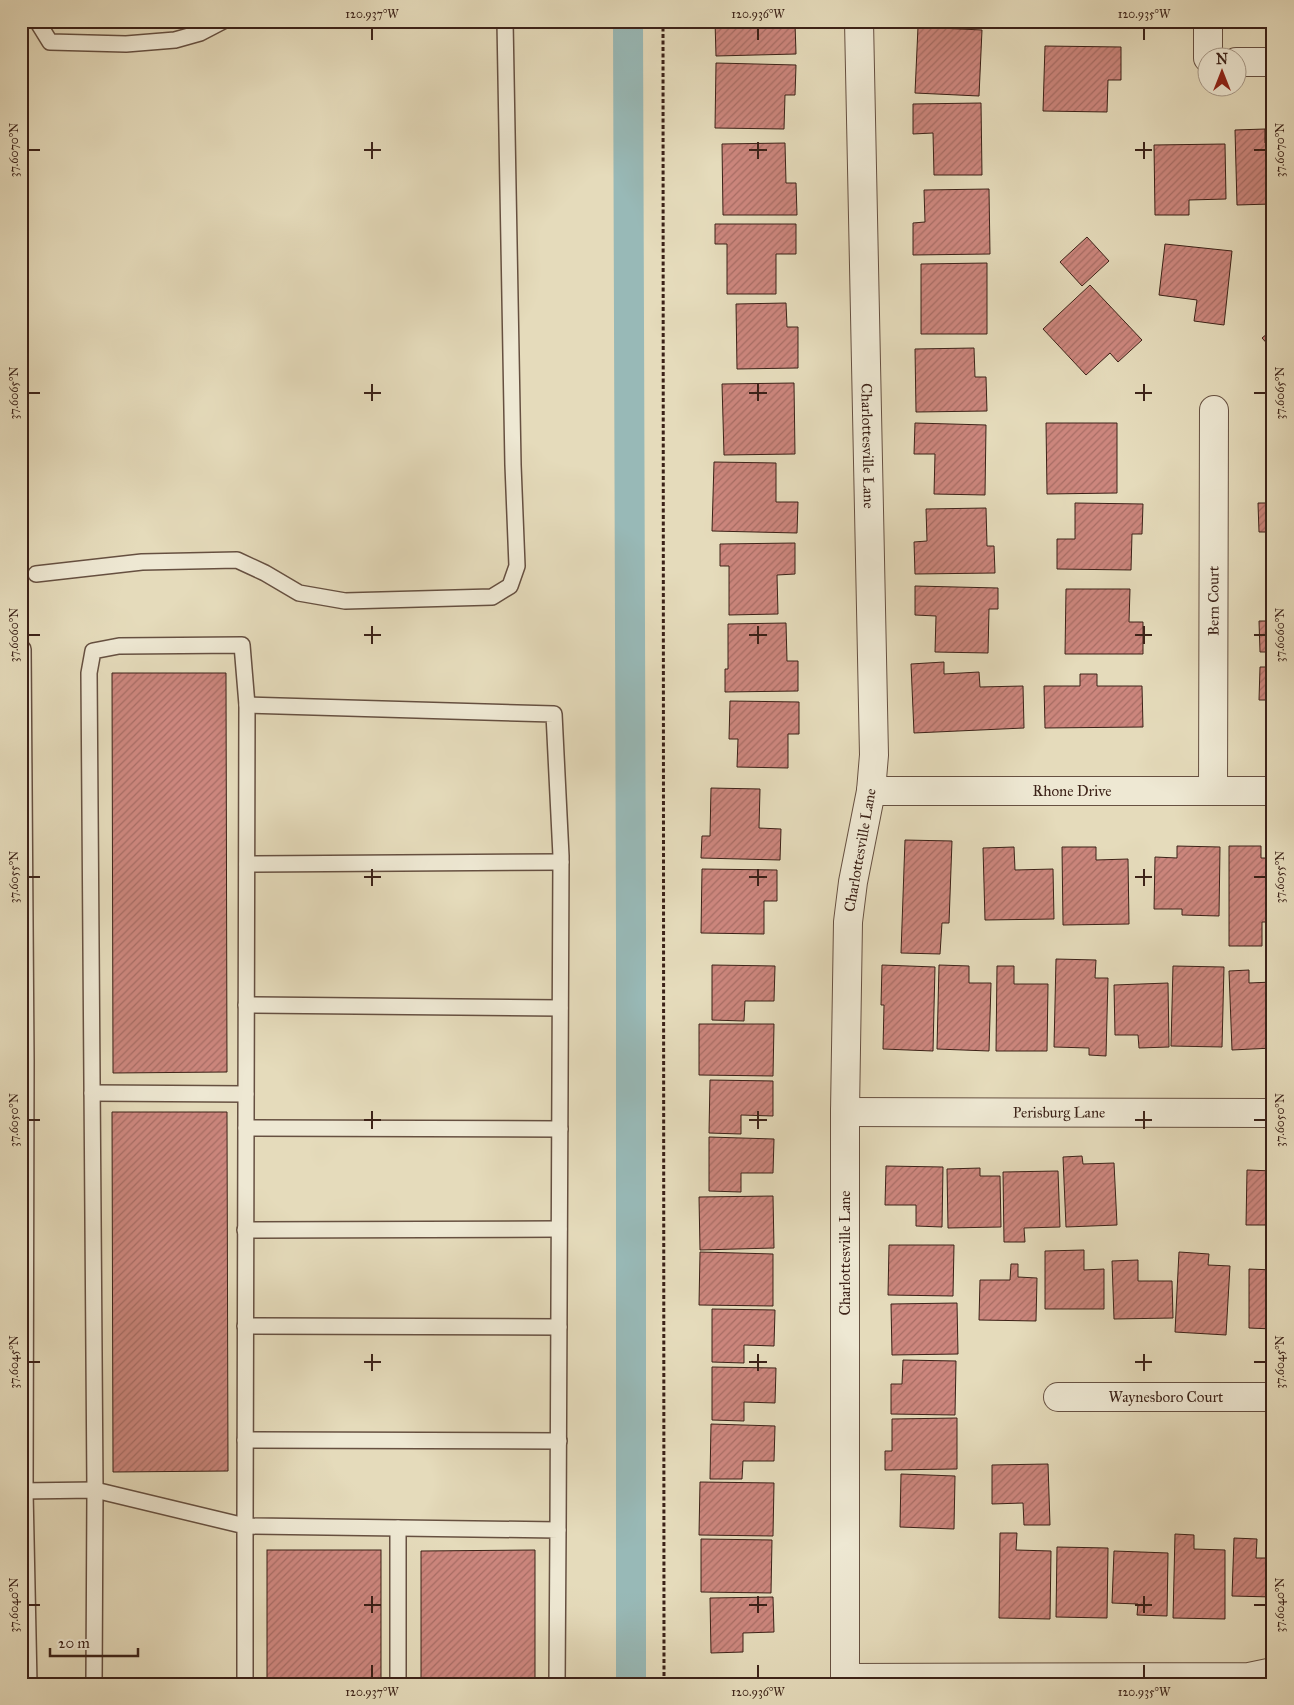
<svg xmlns="http://www.w3.org/2000/svg" width="1294" height="1705" viewBox="0 0 1294 1705" font-family="'IM FELL Great Primer',serif">
  <defs>
    <pattern id="building-hatch" width="6" height="6" patternUnits="userSpaceOnUse" patternTransform="scale(1.25)"><rect width="6" height="6" fill="#cc867d"/><path d="M-1 1l2-2M0 6l6-6M5 7l2-2" fill="none" stroke="#a76d65"/></pattern>
  </defs>
  <rect width="100%" height="100%" fill="#e5dbbb"/>
  <filter id="stains"><feTurbulence type="fractalNoise" baseFrequency=".004" numOctaves="4"/><feColorMatrix values="0 0 0 0 .2 0 0 0 0 .09 0 0 0 0 .02 0 0 0 .5 -.17"/></filter>
  <radialGradient id="worn" r=".72"><stop offset=".6" stop-color="#630" stop-opacity="0"/><stop offset="1" stop-color="#630" stop-opacity=".3"/></radialGradient>
  <g fill="none" stroke-linecap="round" stroke-linejoin="round">
    <path stroke="#98b9b7" stroke-width="30" d="M 628,21 L 631,930 L 631,1684"/>
  </g>
  <g fill="url(#building-hatch)" stroke="#3c2218">
    <path d="M 715,21 L 783,21 L 783,23 L 795,23 L 796,54 L 716,56 Z"/>
    <rect x="1027" y="21" width="103" height="5"/>
    <path d="M 918,27 L 982,30 L 979,96 L 915,93 Z"/>
    <path d="M 1045,46 L 1121,47 L 1121,80 L 1108,80 L 1107,112 L 1043,111 Z"/>
    <path d="M 716,63 L 796,65 L 795,95 L 785,95 L 784,129 L 715,128 Z"/>
    <path d="M 981,103 L 982,175 L 934,175 L 933,133 L 913,134 L 913,104 Z"/>
    <path d="M 1265,129 L 1265,143 L 1273,143 L 1273,194 L 1271,194 L 1271,204 L 1237,205 L 1235,130 Z"/>
    <path d="M 785,143 L 786,183 L 796,183 L 797,215 L 723,215 L 722,144 Z"/>
    <path d="M 1225,144 L 1226,199 L 1189,200 L 1189,215 L 1155,215 L 1154,145 Z"/>
    <path d="M 989,189 L 990,254 L 913,255 L 913,223 L 925,222 L 924,190 Z"/>
    <path d="M 715,224 L 796,224 L 796,254 L 776,254 L 776,294 L 727,294 L 727,244 L 715,244 Z"/>
    <path d="M 1087,237 L 1109,261 L 1082,286 L 1060,262 Z"/>
    <path d="M 1165,244 L 1232,251 L 1224,325 L 1194,321 L 1197,300 L 1159,295 Z"/>
    <path d="M 987,263 L 987,334 L 921,334 L 921,264 Z"/>
    <path d="M 1090,285 L 1142,340 L 1118,362 L 1110,353 L 1086,375 L 1043,329 Z"/>
    <path d="M 786,303 L 787,327 L 798,327 L 798,368 L 737,369 L 736,304 Z"/>
    <path d="M 1273,329 L 1273,350 L 1262,338 Z"/>
    <path d="M 974,348 L 975,377 L 986,377 L 987,411 L 916,412 L 915,349 Z"/>
    <path d="M 794,383 L 795,454 L 724,455 L 722,384 Z"/>
    <path d="M 915,423 L 986,425 L 985,495 L 934,494 L 935,454 L 914,454 Z"/>
    <path d="M 1046,423 L 1117,423 L 1117,493 L 1047,494 Z"/>
    <path d="M 714,462 L 776,463 L 776,502 L 798,502 L 797,533 L 712,531 Z"/>
    <path d="M 1075,503 L 1143,504 L 1142,534 L 1132,534 L 1131,570 L 1057,569 L 1057,539 L 1075,539 Z"/>
    <path d="M 1258,503 L 1273,503 L 1273,532 L 1259,532 Z"/>
    <path d="M 986,508 L 987,546 L 994,546 L 995,573 L 915,574 L 914,542 L 927,541 L 926,509 Z"/>
    <path d="M 795,543 L 795,574 L 777,575 L 778,614 L 729,615 L 729,566 L 720,566 L 720,544 Z"/>
    <path d="M 915,586 L 998,588 L 998,609 L 989,609 L 988,653 L 935,652 L 936,616 L 915,615 Z"/>
    <path d="M 1066,589 L 1130,589 L 1129,622 L 1143,622 L 1143,654 L 1065,654 Z"/>
    <path d="M 1259,621 L 1273,621 L 1273,652 L 1260,652 Z"/>
    <path d="M 786,623 L 787,661 L 798,661 L 798,691 L 725,692 L 725,669 L 728,669 L 728,624 Z"/>
    <path d="M 944,662 L 944,674 L 979,672 L 980,687 L 1023,686 L 1024,728 L 914,733 L 911,664 Z"/>
    <path d="M 1260,667 L 1273,667 L 1273,733 L 1270,733 L 1270,700 L 1259,700 Z"/>
    <path d="M 112,673 L 226,673 L 227,1072 L 113,1073 Z"/>
    <path d="M 1080,674 L 1097,674 L 1097,686 L 1142,686 L 1143,727 L 1045,728 L 1044,686 L 1080,686 Z"/>
    <path d="M 730,701 L 799,702 L 799,734 L 788,734 L 788,768 L 737,767 L 738,739 L 729,739 Z"/>
    <path d="M 711,788 L 760,789 L 759,828 L 781,829 L 780,860 L 701,858 L 702,836 L 710,836 Z"/>
    <path d="M 905,840 L 952,841 L 949,923 L 942,923 L 940,954 L 901,953 Z"/>
    <path d="M 1177,846 L 1220,847 L 1219,916 L 1182,915 L 1182,909 L 1154,909 L 1155,857 L 1177,858 Z"/>
    <path d="M 1229,846 L 1261,846 L 1261,858 L 1273,858 L 1273,922 L 1262,922 L 1262,946 L 1229,946 Z"/>
    <path d="M 1014,847 L 1015,870 L 1053,869 L 1054,919 L 985,920 L 983,848 Z"/>
    <path d="M 1062,847 L 1096,847 L 1096,860 L 1128,859 L 1129,924 L 1063,925 Z"/>
    <path d="M 702,869 L 777,870 L 777,901 L 764,901 L 764,934 L 701,933 Z"/>
    <path d="M 1056,959 L 1096,960 L 1095,978 L 1108,978 L 1106,1056 L 1089,1055 L 1089,1048 L 1054,1047 Z"/>
    <path d="M 712,965 L 775,966 L 774,1001 L 745,1001 L 744,1021 L 712,1020 Z"/>
    <path d="M 882,965 L 935,967 L 933,1051 L 883,1049 L 884,1005 L 881,1005 Z"/>
    <path d="M 939,965 L 969,966 L 969,983 L 991,983 L 989,1051 L 937,1049 Z"/>
    <path d="M 997,966 L 1014,966 L 1014,984 L 1048,984 L 1047,1051 L 996,1051 Z"/>
    <path d="M 1173,966 L 1224,967 L 1222,1047 L 1171,1046 Z"/>
    <path d="M 1249,970 L 1249,983 L 1273,982 L 1273,1048 L 1232,1050 L 1229,971 Z"/>
    <path d="M 1168,983 L 1169,1047 L 1139,1048 L 1138,1035 L 1115,1035 L 1114,985 Z"/>
    <path d="M 699,1024 L 774,1024 L 773,1076 L 699,1075 Z"/>
    <path d="M 710,1080 L 773,1081 L 773,1116 L 741,1115 L 741,1134 L 709,1133 Z"/>
    <path d="M 112,1112 L 227,1112 L 228,1471 L 113,1472 Z"/>
    <path d="M 709,1137 L 774,1139 L 773,1173 L 741,1173 L 741,1192 L 709,1191 Z"/>
    <path d="M 1082,1156 L 1083,1164 L 1114,1163 L 1117,1225 L 1066,1227 L 1063,1157 Z"/>
    <path d="M 886,1166 L 943,1167 L 942,1227 L 916,1226 L 916,1205 L 885,1205 Z"/>
    <path d="M 980,1168 L 980,1176 L 1000,1176 L 1001,1227 L 948,1228 L 947,1169 Z"/>
    <path d="M 1247,1170 L 1273,1171 L 1273,1225 L 1246,1225 Z"/>
    <path d="M 1058,1171 L 1060,1227 L 1024,1228 L 1025,1242 L 1004,1242 L 1003,1172 Z"/>
    <path d="M 773,1196 L 774,1248 L 700,1250 L 699,1197 Z"/>
    <path d="M 889,1245 L 954,1245 L 953,1296 L 888,1295 Z"/>
    <path d="M 1084,1250 L 1084,1270 L 1104,1269 L 1104,1309 L 1045,1309 L 1045,1251 Z"/>
    <path d="M 700,1252 L 773,1254 L 773,1306 L 699,1305 Z"/>
    <path d="M 1179,1252 L 1209,1254 L 1208,1265 L 1230,1266 L 1226,1335 L 1175,1332 Z"/>
    <path d="M 1138,1260 L 1138,1281 L 1172,1281 L 1173,1318 L 1114,1319 L 1112,1261 Z"/>
    <path d="M 1011,1264 L 1018,1264 L 1018,1277 L 1037,1278 L 1036,1321 L 979,1320 L 980,1280 L 1010,1280 Z"/>
    <path d="M 1249,1269 L 1273,1270 L 1273,1329 L 1249,1328 Z"/>
    <path d="M 957,1303 L 958,1354 L 892,1355 L 891,1304 Z"/>
    <path d="M 712,1309 L 775,1310 L 774,1346 L 744,1345 L 744,1363 L 712,1362 Z"/>
    <path d="M 903,1360 L 956,1361 L 955,1415 L 891,1414 L 891,1384 L 902,1384 Z"/>
    <path d="M 712,1367 L 776,1368 L 775,1403 L 744,1402 L 744,1421 L 712,1420 Z"/>
    <path d="M 957,1418 L 957,1469 L 885,1470 L 885,1451 L 892,1451 L 892,1419 Z"/>
    <path d="M 711,1424 L 775,1426 L 774,1461 L 743,1461 L 742,1479 L 710,1479 Z"/>
    <path d="M 1048,1464 L 1050,1525 L 1024,1525 L 1023,1503 L 992,1504 L 992,1465 Z"/>
    <path d="M 901,1474 L 955,1476 L 954,1529 L 900,1527 Z"/>
    <path d="M 700,1482 L 774,1483 L 773,1536 L 699,1535 Z"/>
    <path d="M 1000,1533 L 1017,1533 L 1016,1550 L 1051,1551 L 1050,1619 L 999,1618 Z"/>
    <path d="M 1175,1534 L 1194,1535 L 1194,1549 L 1225,1550 L 1225,1619 L 1173,1618 Z"/>
    <path d="M 1234,1538 L 1257,1539 L 1256,1558 L 1273,1558 L 1273,1597 L 1232,1596 Z"/>
    <path d="M 701,1539 L 772,1540 L 771,1593 L 701,1592 Z"/>
    <path d="M 1057,1547 L 1108,1548 L 1107,1618 L 1056,1617 Z"/>
    <rect x="267" y="1550" width="114" height="134"/>
    <path d="M 535,1550 L 535,1684 L 421,1684 L 421,1551 Z"/>
    <path d="M 1114,1551 L 1168,1553 L 1167,1616 L 1137,1615 L 1138,1604 L 1112,1603 Z"/>
    <path d="M 773,1597 L 774,1632 L 743,1633 L 743,1652 L 711,1653 L 710,1598 Z"/>
    <path d="M 762,1680 L 762,1684 L 702,1684 Z"/>
  </g>
  <g fill="none" stroke-linecap="round" stroke-linejoin="round">
    <g stroke="#665041" stroke-width="18">
      <g id="service">
        <path d="M 37,21 L 50,42 L 126,44 L 175,40 L 200,33 L 223,21"/>
        <path d="M 36,574 L 142,562 L 237,560 L 265,573 L 299,593 L 345,601 L 492,597 L 510,586 L 517,566 L 513,465 L 505,21"/>
        <path d="M 23,649 L 26,1060 L 25,1491 L 29,1684"/>
        <path d="M 247,705 L 554,714 L 561,856 L 558,1530"/>
        <path d="M 247,864 L 561,862"/>
        <path d="M 246,1005 L 560,1008"/>
        <path d="M 92,1093 L 246,1094"/>
        <path d="M 246,1128 L 560,1129"/>
        <path d="M 245,1230 L 559,1229"/>
        <path d="M 245,1326 L 559,1327"/>
        <path d="M 245,1440 L 559,1441"/>
        <path d="M 21,1491 L 95,1490 L 245,1526 L 245,1684"/>
        <path d="M 398,1528 L 398,1684"/>
        <path d="M 94,1684 L 95,1490 L 89,673 L 93,651 L 119,646 L 242,645 L 247,705 L 245,1526 L 558,1530 L 557,1684"/>
      </g>
    </g>
    <g stroke="#665041" stroke-width="30">
      <g id="minor">
        <path id="s1" d="M 859,21 L 874,755 L 871,791 L 853,882 L 848,922 L 845,1112 L 845,1678 L 1249,1677 L 1273,1672"/>
        <path d="M 1208,58 L 1208,21"/>
        <path d="M 1236,62 L 1273,62"/>
        <path id="s2" d="M 871,791 L 1273,791"/>
        <path id="s3" d="M 1213,791 L 1214,410"/>
        <path id="s4" d="M 845,1112 L 1273,1113"/>
        <path id="s5" d="M 1058,1397 L 1273,1397"/>
      </g>
    </g>
    <path stroke="#3c2218" stroke-width="3" stroke-dasharray="4 2.5" stroke-linecap="butt" d="M 663,21 L 664,1684"/>
    <use href="#service" stroke="#eee8d3" stroke-width="15"/>
    <use href="#minor" stroke="#eee8d3" stroke-width="28"/>
  </g>
  <path fill="none" stroke="#3c2218" stroke-width="2" d="M 372,28 L 372,40M 758,28 L 758,40M 1144,28 L 1144,40M 372,142 L 372,159M 758,142 L 758,159M 1144,142 L 1144,159M 28,150 L 40,150M 364,150 L 381,150M 749,150 L 767,150M 1135,150 L 1152,150M 1254,150 L 1266,150M 372,384 L 372,401M 758,384 L 758,401M 1144,384 L 1144,401M 28,393 L 40,393M 364,393 L 381,393M 749,393 L 767,393M 1135,393 L 1152,393M 1254,393 L 1266,393M 372,626 L 372,644M 758,626 L 758,644M 1144,626 L 1144,644M 28,635 L 40,635M 364,635 L 381,635M 749,635 L 767,635M 1135,635 L 1152,635M 1254,635 L 1266,635M 372,869 L 372,886M 758,869 L 758,886M 1144,869 L 1144,886M 28,877 L 40,877M 364,877 L 381,877M 749,877 L 767,877M 1135,877 L 1152,877M 1254,877 L 1266,877M 372,1111 L 372,1129M 758,1111 L 758,1129M 1144,1111 L 1144,1129M 28,1120 L 40,1120M 364,1120 L 381,1120M 749,1120 L 767,1120M 1135,1120 L 1152,1120M 1254,1120 L 1266,1120M 372,1354 L 372,1371M 758,1354 L 758,1371M 1144,1354 L 1144,1371M 28,1362 L 40,1362M 364,1362 L 381,1362M 749,1362 L 767,1362M 1135,1362 L 1152,1362M 1254,1362 L 1266,1362M 372,1596 L 372,1613M 758,1596 L 758,1613M 1144,1596 L 1144,1613M 28,1605 L 40,1605M 364,1605 L 381,1605M 749,1605 L 767,1605M 1135,1605 L 1152,1605M 1254,1605 L 1266,1605M 372,1665 L 372,1678M 758,1665 L 758,1678M 1144,1665 L 1144,1678"/>
  <g text-anchor="middle" stroke-width="4" stroke-linejoin="round" paint-order="stroke">
    <g font-size="15" fill="#3c2218" stroke="#eee8d3">
      <text dy="5" stroke="none"><textPath href="#s1" startOffset="425">Charlottesville Lane</textPath></text>
      <text dy="5" stroke="none"><textPath href="#s3" startOffset="190">Bern Court</textPath></text>
      <text dy="5" stroke="none"><textPath href="#s2" startOffset="201">Rhone Drive</textPath></text>
      <text transform="translate(860 850) rotate(-80)" y="5">Charlottesville Lane</text>
      <text dy="5" stroke="none"><textPath href="#s4" startOffset="214">Perisburg Lane</textPath></text>
      <text transform="translate(845 1253) rotate(-90)" y="5">Charlottesville Lane</text>
      <text dy="5" stroke="none"><textPath href="#s5" startOffset="108">Waynesboro Court</textPath></text>
    </g>
  </g>
  <rect width="1294" height="1705" fill="none" stroke="#e5dbbb" stroke-width="55"/>
  <g transform="translate(1222 72)"><circle r="24" fill="#eee8d3" stroke="#a79988"/>
  <path d="M0-4L9 19L0 12L-9 19Z" fill="#8f2418"/>
  <text y="-8" font-size="14" font-weight="bold" text-anchor="middle" fill="#3c2218">N</text>
  </g>
  <path d="M50 1648v8h88v-8" fill="none" stroke="#3c2218" stroke-width="2.5"/>
  <text x="58" y="1648" font-size="15" fill="#3c2218" stroke="#eee8d3" stroke-width="4" paint-order="stroke">20 m</text>
  <rect x="28" y="28" width="1238" height="1650" fill="none" stroke="#3c2218" stroke-width="2"/>
  <g font-size="12" text-anchor="middle" fill="#3c2218">
    <text x="372" y="18">120.937°W</text>
    <text x="758" y="18">120.936°W</text>
    <text x="1144" y="18">120.935°W</text>
    <text transform="translate(14 150) rotate(-90)" y="4">37.6070°N</text>
    <text transform="translate(1280 150) rotate(-90)" y="4">37.6070°N</text>
    <text transform="translate(14 393) rotate(-90)" y="4">37.6065°N</text>
    <text transform="translate(1280 393) rotate(-90)" y="4">37.6065°N</text>
    <text transform="translate(14 635) rotate(-90)" y="4">37.6060°N</text>
    <text transform="translate(1280 635) rotate(-90)" y="4">37.6060°N</text>
    <text transform="translate(14 877) rotate(-90)" y="4">37.6055°N</text>
    <text transform="translate(1280 877) rotate(-90)" y="4">37.6055°N</text>
    <text transform="translate(14 1120) rotate(-90)" y="4">37.6050°N</text>
    <text transform="translate(1280 1120) rotate(-90)" y="4">37.6050°N</text>
    <text transform="translate(14 1362) rotate(-90)" y="4">37.6045°N</text>
    <text transform="translate(1280 1362) rotate(-90)" y="4">37.6045°N</text>
    <text transform="translate(14 1605) rotate(-90)" y="4">37.6040°N</text>
    <text transform="translate(1280 1605) rotate(-90)" y="4">37.6040°N</text>
    <text x="372" y="1696">120.937°W</text>
    <text x="758" y="1696">120.936°W</text>
    <text x="1144" y="1696">120.935°W</text>
  </g>
  <rect width="100%" height="100%" filter="url(#stains)"/>
  <rect width="100%" height="100%" fill="url(#worn)"/>
</svg>
